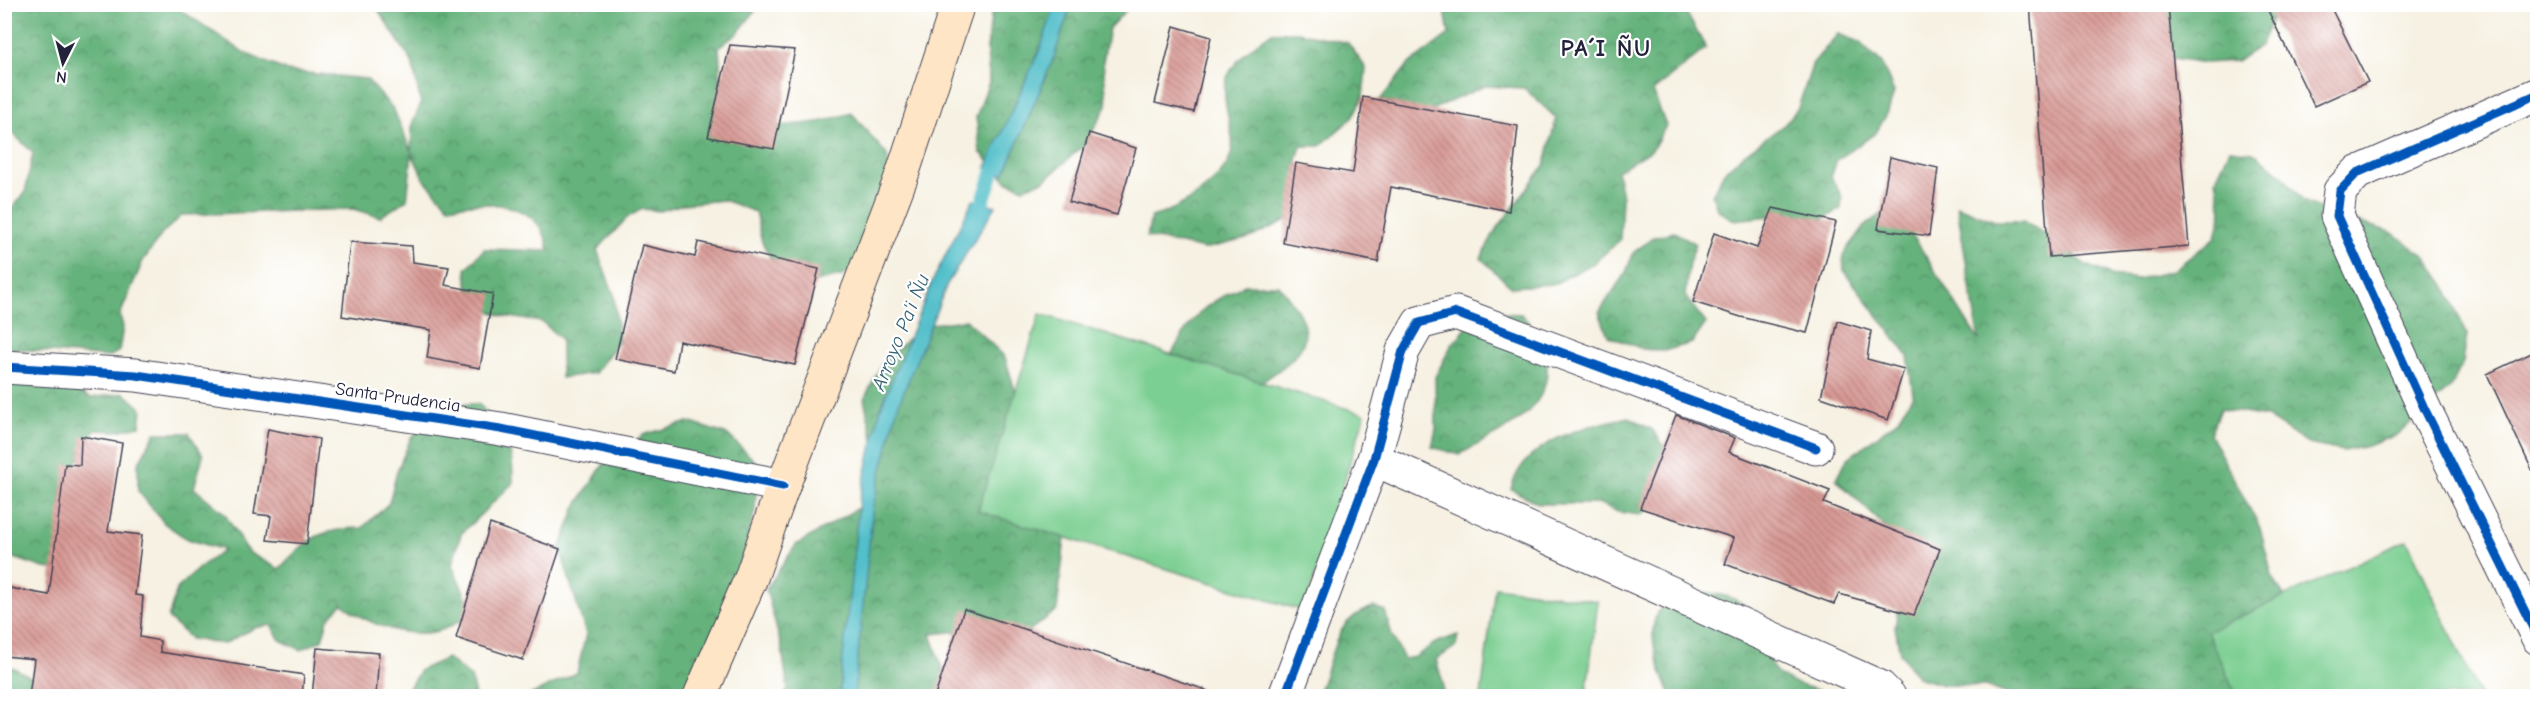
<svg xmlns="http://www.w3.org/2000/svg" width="2542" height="701" viewBox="0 0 2542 701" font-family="'Comic Neue',sans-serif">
  <defs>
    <pattern id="forest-crowns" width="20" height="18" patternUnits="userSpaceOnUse" patternTransform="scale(1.5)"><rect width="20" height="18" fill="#65b27c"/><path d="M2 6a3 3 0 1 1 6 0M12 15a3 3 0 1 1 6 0" fill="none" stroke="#539067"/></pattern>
    <pattern id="building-back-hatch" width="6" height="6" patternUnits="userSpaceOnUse" patternTransform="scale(1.5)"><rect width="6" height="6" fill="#d89994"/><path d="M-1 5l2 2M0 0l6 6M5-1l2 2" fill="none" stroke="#af7c7a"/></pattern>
  </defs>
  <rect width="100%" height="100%" fill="#fff"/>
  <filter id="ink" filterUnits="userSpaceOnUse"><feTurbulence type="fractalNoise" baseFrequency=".0167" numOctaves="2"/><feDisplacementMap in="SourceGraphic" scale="12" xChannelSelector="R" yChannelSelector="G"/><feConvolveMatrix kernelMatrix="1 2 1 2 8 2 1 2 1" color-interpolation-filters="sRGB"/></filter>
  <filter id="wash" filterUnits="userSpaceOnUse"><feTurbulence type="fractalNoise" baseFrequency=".008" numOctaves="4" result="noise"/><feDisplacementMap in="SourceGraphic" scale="24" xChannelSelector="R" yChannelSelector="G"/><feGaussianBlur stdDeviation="1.35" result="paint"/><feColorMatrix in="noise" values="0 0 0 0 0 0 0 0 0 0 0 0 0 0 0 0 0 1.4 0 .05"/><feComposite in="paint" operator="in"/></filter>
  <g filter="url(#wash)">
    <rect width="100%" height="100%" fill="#f6f1e2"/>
    <g fill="url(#forest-crowns)" stroke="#446a5c" stroke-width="1.5">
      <path d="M 5,4 L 173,5 L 245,53 L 287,71 L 367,79 L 394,110 L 411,151 L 412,124 L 421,104 L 412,62 L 375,5 L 755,5 L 757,9 L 736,35 L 719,47 L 721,81 L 736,105 L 779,126 L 819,122 L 852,113 L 887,155 L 892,193 L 868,260 L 842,276 L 815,282 L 780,275 L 762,242 L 755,212 L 724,200 L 683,204 L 660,211 L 642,209 L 628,217 L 597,250 L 614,295 L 619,341 L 595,373 L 561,378 L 561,339 L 542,322 L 503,316 L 469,304 L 466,269 L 484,249 L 549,251 C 542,201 488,200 449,207 L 424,179 L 412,154 L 407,200 L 380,217 L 353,209 L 182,215 L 162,234 L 143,261 L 120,315 L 123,327 L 119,351 L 109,357 L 5,348 L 4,218 L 25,193 L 33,153 L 5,126 Z"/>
      <path d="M 996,5 L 1131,5 L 1109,28 L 1103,61 L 1107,105 L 1086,143 L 1045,180 L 1024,188 L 1008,182 L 980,152 L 976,117 L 989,82 L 987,49 L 992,10 Z"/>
      <path d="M 1444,5 L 1682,5 L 1706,48 L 1653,91 L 1666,126 L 1652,150 L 1617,171 L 1622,196 L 1620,240 L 1594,263 L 1554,284 L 1511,287 L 1481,258 L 1494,233 L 1545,164 L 1556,118 L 1524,88 L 1485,86 L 1429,111 L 1380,100 L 1408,65 L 1449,34 Z"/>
      <path d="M 2148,5 L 2273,5 L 2272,19 L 2260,46 L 2237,61 L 2205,63 L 2173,58 L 2155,39 Z"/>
      <path d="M 1272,32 L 1298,32 L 1348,43 L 1366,68 L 1363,97 L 1352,118 L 1320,146 L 1301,146 L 1296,163 L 1299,182 L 1293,217 L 1250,238 L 1204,249 L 1147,237 L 1151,217 C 1179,210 1228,180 1232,149 C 1235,133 1222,105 1225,86 C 1227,64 1256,43 1272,32 Z"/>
      <path d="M 1838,34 L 1859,42 L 1882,64 L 1894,92 L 1888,112 L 1876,133 L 1837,160 L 1831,177 L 1842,197 L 1841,209 L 1810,227 L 1770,216 L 1733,220 L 1717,209 L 1712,195 L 1724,172 L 1744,154 L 1785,124 L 1798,108 L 1813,63 Z"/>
      <path d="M 2230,149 L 2253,152 L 2280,173 L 2303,201 L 2337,216 L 2391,232 L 2424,255 L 2445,285 L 2467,334 L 2463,362 L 2451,387 L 2397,435 L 2368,446 L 2343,451 L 2308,444 L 2267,417 L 2220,409 L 2210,434 L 2260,528 L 2272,576 L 2313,646 L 2293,696 L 2013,696 L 1985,686 L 1943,685 L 1917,677 L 1900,653 L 1895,627 L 1900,598 L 1900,564 L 1885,527 L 1836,479 L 1847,459 L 1899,419 L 1913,395 L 1908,356 L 1844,271 L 1843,255 L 1864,227 L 1893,204 L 1979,341 L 1957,206 L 1995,221 L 2023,221 L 2047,235 L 2086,265 L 2113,276 L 2138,279 L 2172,271 L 2216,237 L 2222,211 L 2216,179 Z"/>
      <path d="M 1674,232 L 1696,244 L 1689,263 L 1685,296 L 1706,323 L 1692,343 L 1664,351 L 1643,349 L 1608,336 L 1599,312 L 1626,272 L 1633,253 L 1654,237 Z"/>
      <path d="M 1245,285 L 1279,285 C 1319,334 1312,349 1262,382 L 1169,359 C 1193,315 1199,307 1245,285 Z"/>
      <path d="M 1497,313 L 1521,314 C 1538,332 1548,347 1547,372 C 1545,417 1493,434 1459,455 L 1432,447 L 1436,429 L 1435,377 L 1451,346 L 1468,326 Z"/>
      <path d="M 966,320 L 1005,357 L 1052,513 L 1065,537 L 1057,610 L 1025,634 L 990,628 L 931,634 L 947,682 L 963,696 L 783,696 L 788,690 L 782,649 L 766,589 L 796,545 L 858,508 L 877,456 L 864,399 L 882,364 L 922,325 Z"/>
      <path d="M 5,370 L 67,386 L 91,398 L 124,393 L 142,409 L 140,426 L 117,431 L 95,430 L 62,489 L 60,506 L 67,529 L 61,570 L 44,568 L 5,555 Z"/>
      <path d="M 449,404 L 479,404 C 504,432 514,445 513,483 L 461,534 L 452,565 L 473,613 C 464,618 454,625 444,629 C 410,641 368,625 342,604 L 328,619 L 322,640 L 301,650 L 280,640 L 271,625 L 254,628 L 224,644 L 191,639 L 168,618 L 177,589 L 200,567 L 224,550 L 187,539 L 165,524 L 138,491 L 138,464 L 155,433 L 189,433 L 203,455 L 194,488 L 224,513 L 248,552 L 279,569 C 309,538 318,529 362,528 L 389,503 L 397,471 L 411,438 Z"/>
      <path d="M 1629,417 L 1653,430 L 1668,452 L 1660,501 L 1640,515 L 1618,512 L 1601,504 L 1539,504 L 1511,489 C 1524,439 1586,426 1629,417 Z"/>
      <path d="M 688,422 L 728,435 L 758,464 L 755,510 L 748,539 L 700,696 L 528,696 L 577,673 L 586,634 L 560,549 L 576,506 L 603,465 L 643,435 Z"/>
      <path d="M 1708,593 C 1747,597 1757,612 1766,648 C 1768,658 1770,665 1777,673 C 1791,686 1816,687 1832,696 L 1680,696 L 1670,693 C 1659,669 1639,620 1668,603 C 1678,596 1696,595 1708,593 Z"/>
      <path d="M 1374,607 L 1385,611 L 1392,635 L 1404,659 L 1415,657 L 1435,643 L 1458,635 L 1456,646 L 1436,660 L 1443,682 L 1443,696 L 1316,696 C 1335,662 1329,619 1374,607 Z"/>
      <path d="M 447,658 L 471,677 L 475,696 L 404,696 L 420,670 Z"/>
      <path d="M 4,667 L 14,668 L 66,696 L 5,696 Z"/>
    </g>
    <g fill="#7ccf92" stroke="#4f7866" stroke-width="1.5">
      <path d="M 1040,314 L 1365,414 L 1304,611 L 978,511 Z"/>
      <path d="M 2407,540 L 2480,696 L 2237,696 L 2207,632 Z"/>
      <path d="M 1495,587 L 1598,601 L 1586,696 L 1481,696 Z"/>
    </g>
    <g fill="#52bfca" stroke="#3a7082" stroke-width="1.5">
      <path d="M 1055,5 L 1071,5 L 1054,57 L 1004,175 L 986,168 L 1040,49 Z"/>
      <path d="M 973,200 L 996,206 L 947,284 L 897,409 L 873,506 L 854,696 L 839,696 L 859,501 L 881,407 L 932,282 Z"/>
    </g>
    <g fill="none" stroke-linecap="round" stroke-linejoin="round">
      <path stroke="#52bfca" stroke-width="14" d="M 976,220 L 1000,153"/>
    </g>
    <g id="blocks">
      <g fill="url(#building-back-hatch)">
        <path d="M 2030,4 L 2168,4 L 2189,246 L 2049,257 Z"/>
        <path d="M 2265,4 L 2329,4 L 2368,82 L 2314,106 Z"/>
        <path d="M 1174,26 L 1211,37 L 1194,112 L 1155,103 Z"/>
        <path d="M 730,45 L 795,50 L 774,149 L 708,137 Z"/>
        <path d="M 1363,97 L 1518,126 L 1509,211 L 1391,187 L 1378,262 L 1283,243 L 1296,163 L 1353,173 Z"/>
        <path d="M 1089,133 L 1136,148 L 1117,215 L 1069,202 Z"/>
        <path d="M 1890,157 L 1938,168 L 1929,236 L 1878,229 Z"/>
        <path d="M 1773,208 L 1836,222 L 1807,333 L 1741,317 L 1693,302 L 1714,233 L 1757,248 Z"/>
        <path d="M 350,242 L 412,246 L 413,262 L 449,267 L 445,285 L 493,294 L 480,368 L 427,358 L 431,330 L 342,316 Z"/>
        <path d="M 698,242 L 819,269 L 795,365 L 679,341 L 674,371 L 615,359 L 642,245 L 695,257 Z"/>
        <path d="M 1838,321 L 1871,331 L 1867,359 L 1904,369 L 1888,420 L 1821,397 Z"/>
        <path d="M 2538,350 L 2538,483 L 2487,374 Z"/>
        <path d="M 1676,415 L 1735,438 L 1729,452 L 1830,491 L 1824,503 L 1940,549 L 1914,615 L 1839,594 L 1834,604 L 1725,564 L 1734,538 L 1640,508 Z"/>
        <path d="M 268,429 L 319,439 L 307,544 L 267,540 L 271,516 L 254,514 Z"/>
        <path d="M 81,436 L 122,443 L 108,531 L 142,535 L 135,595 L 143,596 L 140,637 L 160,641 L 160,652 L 304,675 L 302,696 L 29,696 L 34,659 L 4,656 L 4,587 L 49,595 L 65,464 L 80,465 Z"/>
        <path d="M 490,524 L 560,549 L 523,660 L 456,638 Z"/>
        <path d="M 964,609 L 1206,690 L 1205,696 L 935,696 Z"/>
        <path d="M 317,648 L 379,653 L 376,696 L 312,696 Z"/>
      </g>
    </g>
  </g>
  <g filter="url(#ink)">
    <use href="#blocks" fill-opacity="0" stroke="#424154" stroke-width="1.5"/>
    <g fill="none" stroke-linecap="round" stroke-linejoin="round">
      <g stroke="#424154" stroke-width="35">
        <g id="minor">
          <path d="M 2538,94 L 2357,173 L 2340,191 L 2337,216 L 2425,410 L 2538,638"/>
          <path d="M 4,367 L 136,375 L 501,429 L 783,486"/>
          <path d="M 1374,459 L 1880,687 L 1889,696"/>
          <path d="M 1285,696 L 1374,459 L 1403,351 L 1419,323 L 1456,313 L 1816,448"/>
        </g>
      </g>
      <g stroke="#424154" stroke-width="35">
        <path id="secondary" d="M 700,696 L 751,578 L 783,486 L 902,175 L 958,4"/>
      </g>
      <use href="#minor" stroke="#fff" stroke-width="33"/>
      <use href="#secondary" stroke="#fde5c5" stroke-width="33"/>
      <g stroke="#fff" stroke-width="13">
        <g id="cycleway">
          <path d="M 2538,94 L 2357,173 L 2340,191 L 2337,216 L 2425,410 L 2538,638"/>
          <path d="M 4,367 L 136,375 L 501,429 L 783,486"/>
          <path d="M 1285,696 L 1374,459 L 1403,351 L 1419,323 L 1456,313 L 1816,448"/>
        </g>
      </g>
      <use href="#cycleway" stroke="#0057b8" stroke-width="9"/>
    </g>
  </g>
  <g text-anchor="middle" stroke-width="4.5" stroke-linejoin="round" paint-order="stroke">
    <g font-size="18" fill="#22223b" stroke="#fff">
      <text transform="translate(398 397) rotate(8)" y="6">Santa Prudencia</text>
    </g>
    <g font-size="20" font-style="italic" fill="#356174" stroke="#fff">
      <text transform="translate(900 332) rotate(-68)" y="7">Arroyo Pa'i Ñu</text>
    </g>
    <g font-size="24" font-weight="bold" letter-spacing="1.5" fill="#22223b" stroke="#fff">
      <text x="1606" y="56">PA´I ÑU</text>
    </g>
  </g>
  <rect width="2542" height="701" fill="none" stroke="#fff" stroke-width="24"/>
  <g transform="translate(63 63) rotate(186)" stroke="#ffffff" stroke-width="4.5" paint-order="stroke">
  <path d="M0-4.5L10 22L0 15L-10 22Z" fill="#22223b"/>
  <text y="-9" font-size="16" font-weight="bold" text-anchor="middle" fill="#22223b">N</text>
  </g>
</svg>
